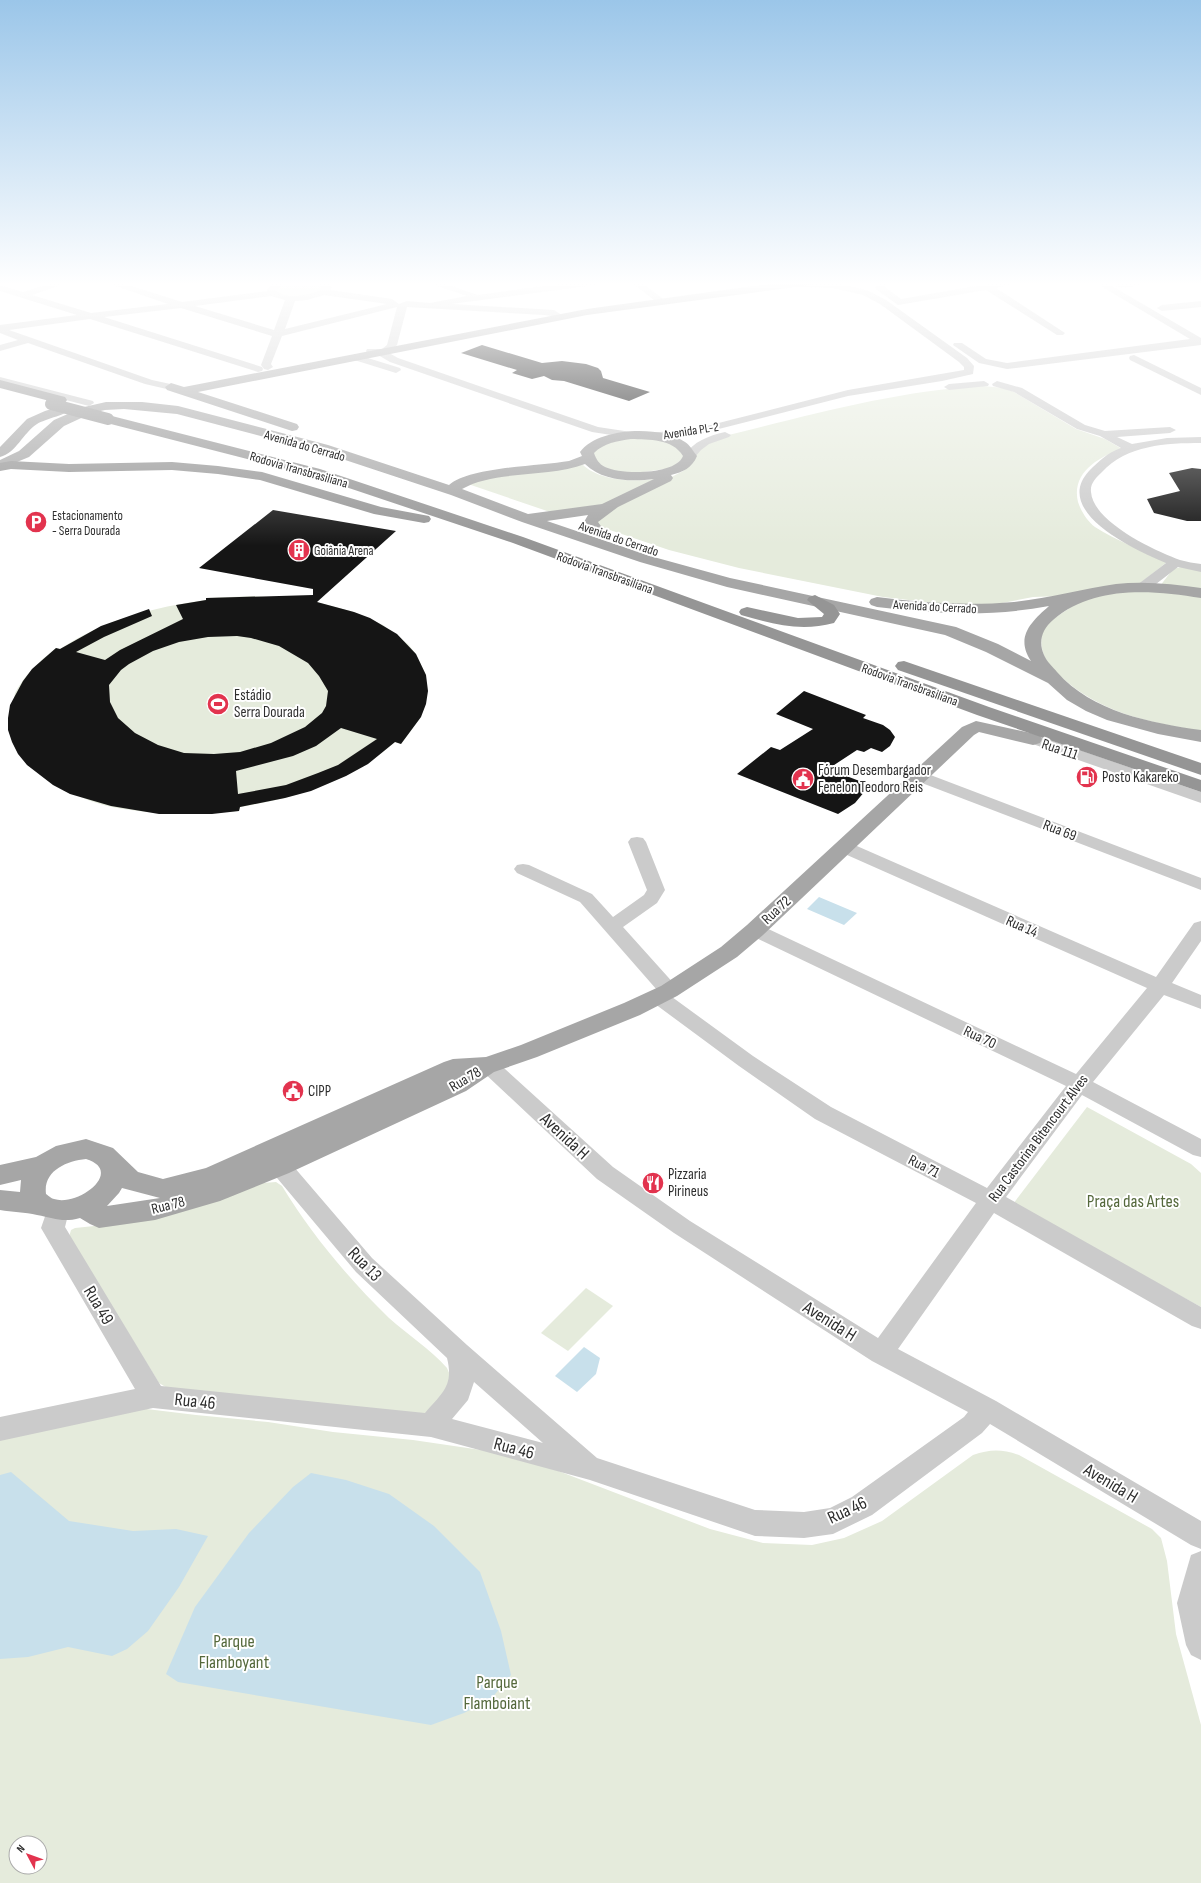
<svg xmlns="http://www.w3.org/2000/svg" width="1201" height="1883" viewBox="0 0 1201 1883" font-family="'Sofia Sans Condensed',sans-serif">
  <rect width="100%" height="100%" fill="#fff"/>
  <g fill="#e5ebdc" fill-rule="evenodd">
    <path d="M 288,282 L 315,282 L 324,287 L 320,292 C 304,295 290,298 274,292 L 276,287 Z"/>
    <path d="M 983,386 L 1004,388 L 1014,392 L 1076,429 L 1105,439 L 1122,449 C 1098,457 1071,473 1078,502 C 1081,511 1087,521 1095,527 C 1116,541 1145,551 1167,562 L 1138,585 L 1062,596 L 1033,597 L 977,608 L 883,597 L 739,568 L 669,550 L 601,527 L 594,521 L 599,515 L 683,471 L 689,465 L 699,450 L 716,438 C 804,417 892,391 983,386 Z"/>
    <path d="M 622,438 L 652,438 L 676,445 L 684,457 L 672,468 L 629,474 L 601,468 L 591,450 Z"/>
    <path d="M 582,464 C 599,481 633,482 655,479 L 605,504 L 550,512 L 471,485 L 471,483 L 475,480 Z"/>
    <path d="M 1181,567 L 1201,571 L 1201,590 L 1160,586 L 1173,569 Z"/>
    <path d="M 1133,590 L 1201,595 L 1201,731 C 1147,722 1100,713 1059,675 C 1043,661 1036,643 1046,624 L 1083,599 Z"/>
    <path d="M 253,596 L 316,602 L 354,612 L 383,625 L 408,644 L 416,654 L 426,675 L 421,717 L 401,744 L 395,742 C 351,781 297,798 240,807 L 239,811 C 196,815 155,815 112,807 C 61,796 0,757 15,693 C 25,674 40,661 56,648 L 60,649 C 104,620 154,607 206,600 L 206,598 Z"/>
    <path d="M 1087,1107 L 1191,1164 L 1201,1173 L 1201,1307 L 1013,1204 Z"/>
    <path d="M 276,1182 L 282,1186 C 312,1235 348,1278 389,1318 C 408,1335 430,1349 447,1368 L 450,1375 L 450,1390 L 426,1413 L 417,1415 L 169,1389 L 159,1383 L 69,1237 L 71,1230 L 75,1228 L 104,1225 L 263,1183 Z"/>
    <path d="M 586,1288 L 613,1306 L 568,1351 L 541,1333 Z"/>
    <path d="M 130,1407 L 196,1415 L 268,1422 L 333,1432 L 413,1440 L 488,1451 L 540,1464 L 710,1529 L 763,1543 L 812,1545 L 844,1538 L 882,1521 L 973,1455 C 990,1449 1002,1449 1019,1455 L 1152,1529 L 1161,1538 L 1167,1561 L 1176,1634 L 1201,1725 L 1201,1883 L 0,1883 L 0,1437 ZM 16,1843 L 40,1843 L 40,1867 L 16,1867 Z"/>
  </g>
  <g fill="#c8e0eb">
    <path d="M 819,897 L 857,913 L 844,925 L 807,909 Z"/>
    <path d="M 584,1347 L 600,1358 L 596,1374 L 577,1392 L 555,1376 Z"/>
    <path d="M 11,1472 L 69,1521 L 133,1531 L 176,1529 L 208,1536 L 179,1587 L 148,1631 L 127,1649 L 112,1656 L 68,1647 L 28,1657 L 0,1659 L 0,1475 Z"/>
    <path d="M 311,1473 L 346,1480 L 389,1494 L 434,1526 L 480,1572 L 501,1631 L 511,1675 L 491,1699 L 464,1713 L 431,1725 L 178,1682 L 166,1674 L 195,1607 L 249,1533 L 293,1487 Z"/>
  </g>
  <g fill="#151515" fill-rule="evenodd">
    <path d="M 482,345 L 542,363 L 562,361 L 586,364 L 598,368 L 601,371 L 603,378 L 650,392 L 629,401 L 564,381 L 552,380 L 544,376 L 532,379 L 512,373 L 517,370 L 461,353 Z"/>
    <path d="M 1192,468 L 1201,469 L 1201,521 L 1187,521 L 1154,513 L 1147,499 L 1180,491 L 1169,473 Z"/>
    <path d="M 273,510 L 396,531 L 317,602 L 354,612 L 370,618 L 397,634 L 416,654 L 426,675 L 428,691 L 426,704 L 421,717 L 401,744 L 395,742 L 368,764 L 346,776 L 311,791 L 285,798 L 240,807 L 239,811 L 212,814 L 159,814 L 111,806 L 70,794 L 53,785 L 27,765 L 18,754 L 12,742 L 8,730 L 8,718 L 10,705 L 23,681 L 32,669 L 56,648 L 60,649 L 101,626 L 149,609 L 152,616 L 104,637 L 76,652 L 105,660 L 120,650 L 183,619 L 176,605 L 206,600 L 206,598 L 313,595 L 313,589 L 199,568 ZM 237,636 L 251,638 L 279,646 L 308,663 L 319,676 L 328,691 L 326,706 L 322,713 L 305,727 L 271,743 L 240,752 L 214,754 L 184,753 L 158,745 L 135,733 L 118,718 L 110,702 L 109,685 L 121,670 L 129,664 L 153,651 L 179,642 L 208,637 ZM 341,728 L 377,739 L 338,765 L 318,773 L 286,785 L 238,794 L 236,771 L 293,756 L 316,746 Z"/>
    <path d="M 804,691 L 866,715 L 863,718 L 883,725 L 890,730 L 895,737 L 890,746 L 882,752 L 871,748 L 864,752 L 857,750 L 828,769 L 870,785 L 855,803 L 838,814 L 737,774 L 771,747 L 780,750 L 813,729 L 776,714 Z"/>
  </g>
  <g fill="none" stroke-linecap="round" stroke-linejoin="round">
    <g fill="#cbcbcb" fill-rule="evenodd">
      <path d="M 55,282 L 70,282 L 32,295 L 91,313 L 168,304 L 104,282 L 119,282 L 182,302 L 267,291 C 270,281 279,282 288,282 L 276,290 C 285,300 311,295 322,289 L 317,282 L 328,282 L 332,286 L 331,290 L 392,299 L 399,304 L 407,301 L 430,303 L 467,296 L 425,282 L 440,282 L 478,295 L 572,282 L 600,282 L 596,285 L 451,304 L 554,310 L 565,317 L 560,320 L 552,316 L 544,315 L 407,307 L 397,345 L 389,353 L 398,358 L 598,427 L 631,432 L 637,435 L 631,438 L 592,432 L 390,362 L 378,355 L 367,353 L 366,351 L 367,349 L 382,349 L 387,345 L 397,307 L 282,336 L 271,364 L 273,367 L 268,370 L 264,369 L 261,365 L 272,336 L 181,308 L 104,317 L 262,367 L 263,369 L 262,371 L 258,372 L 90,319 L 9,330 L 152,380 L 175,385 L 176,387 L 171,390 L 145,384 L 28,343 L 0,351 L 0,345 L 18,340 L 0,333 L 0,325 L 77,315 L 0,291 L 0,285 L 23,292 ZM 324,295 L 387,304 L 285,329 L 295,301 L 307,300 ZM 271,296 L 285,300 L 274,330 L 195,306 Z"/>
      <path d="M 631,282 L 641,282 L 667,302 L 665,304 L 659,304 Z"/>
      <path d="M 767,282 L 776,282 L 777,283 L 772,286 Z"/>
      <path d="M 796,282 L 834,282 L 869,291 L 886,300 L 967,358 L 974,366 L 973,374 L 942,381 L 848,396 L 695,435 L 644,438 L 642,436 L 644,434 L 648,433 L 695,429 L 848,390 L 964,370 L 964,367 L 959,362 L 880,304 L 863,295 L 833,288 L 799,287 L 796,286 Z"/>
      <path d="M 878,282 L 887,282 L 885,287 L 901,299 L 999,282 L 1022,282 L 996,288 L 1065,333 L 1063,335 L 1057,335 L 986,290 L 898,305 L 877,290 L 875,288 Z"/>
      <path d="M 1094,282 L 1105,282 L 1201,338 L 1201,345 L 1007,369 L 979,363 L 953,345 L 954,343 L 962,343 L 986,359 L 1007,363 L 1190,339 Z"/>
      <path d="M 1118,282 L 1145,282 C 1139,287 1120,290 1114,285 Z"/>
      <path d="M 1201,301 L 1201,307 L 1162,311 L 1157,308 L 1162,305 Z"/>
      <path d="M 355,354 L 400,368 L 401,370 L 396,373 L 351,359 L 350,357 Z"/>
      <path d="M 1134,355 L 1201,388 L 1201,395 L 1130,360 L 1129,358 L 1130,356 Z"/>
      <path d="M 0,377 L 93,401 L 94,403 L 89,406 L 0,383 Z"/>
      <path d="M 984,381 L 989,384 L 988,386 L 949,390 L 944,387 L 949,384 Z"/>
      <path d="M 997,381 L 1022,388 L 1085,425 L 1105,431 L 1170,427 L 1176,430 L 1170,433 L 1117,437 L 1132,444 L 1167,438 L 1201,437 L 1201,443 C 1166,443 1127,445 1102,472 C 1096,478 1090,483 1091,492 C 1093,522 1155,551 1180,560 C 1187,562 1194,563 1201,564 L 1201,572 L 1178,567 L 1147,591 L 1137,591 L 1135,588 L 1137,585 L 1166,563 C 1137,551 1051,512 1089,471 C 1099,461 1107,453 1121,448 L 1100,436 L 1077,429 L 1014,392 L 993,386 L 992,384 Z"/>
      <path d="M 725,432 L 731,435 L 729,437 L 709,444 L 701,450 L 694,458 L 690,460 L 684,456 C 694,441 708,436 725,432 Z"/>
      <path d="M 1033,734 L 1201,792 L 1201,803 L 1027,742 L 1025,739 L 1027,736 Z"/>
      <path d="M 920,771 L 1201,878 L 1201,890 L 914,780 L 912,776 L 914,772 Z"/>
      <path d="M 637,837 L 643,838 L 646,842 L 665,890 L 657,903 L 623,927 L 676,986 L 679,991 L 676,996 L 672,997 L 753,1056 L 831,1107 L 987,1188 L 1066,1086 L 748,934 L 746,930 L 748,926 L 755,924 L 762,926 L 1076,1074 L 1147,988 L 838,851 L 835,847 L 838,843 L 844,842 L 850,843 L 1156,977 L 1194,923 L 1201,921 L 1201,941 L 1172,983 L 1201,995 L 1201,1009 L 1164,995 L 1093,1082 L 1201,1139 L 1201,1157 L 1193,1155 L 1082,1095 L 1006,1197 L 1201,1307 L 1201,1329 L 1192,1326 L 994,1213 L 898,1349 L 996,1401 L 1201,1521 L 1201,1549 L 1191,1545 L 990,1424 L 982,1433 L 872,1515 L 833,1534 L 804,1538 L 755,1536 L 590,1480 L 431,1437 L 153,1408 L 0,1441 L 0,1417 L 135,1389 L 41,1228 L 49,1205 L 57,1202 L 65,1205 L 69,1211 L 65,1227 L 161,1386 L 425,1413 C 442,1393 454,1386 447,1358 L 356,1272 L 272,1172 L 269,1166 L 272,1160 L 280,1158 L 288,1160 L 372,1258 L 467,1345 L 597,1458 L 755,1510 L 804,1512 L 830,1508 L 852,1497 L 964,1417 L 968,1412 L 872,1361 L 674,1233 L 597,1179 L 481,1070 L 478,1065 L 481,1060 L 488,1058 L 495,1060 L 613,1167 L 690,1221 L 878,1338 L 976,1203 L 815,1119 L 739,1066 L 651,1001 L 648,996 L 651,991 L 657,990 L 580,902 L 517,873 L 514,869 L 517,865 L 523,864 L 529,865 L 592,894 L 613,917 L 644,895 L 647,890 L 628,842 L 631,838 ZM 474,1382 L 543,1443 L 452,1419 L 468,1400 Z"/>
      <path d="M 1201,1551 L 1201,1660 L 1191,1655 L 1186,1645 L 1177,1603 L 1191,1555 Z"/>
    </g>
    <g fill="#a6a6a6" fill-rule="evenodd">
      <path d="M 783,282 L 815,282 L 810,285 L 587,315 L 198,392 L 297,424 L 299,427 L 297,430 L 292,431 L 167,390 L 165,387 L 171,383 L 184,387 L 587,309 Z"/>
      <path d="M 106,402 L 142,402 L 178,406 L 328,445 L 449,485 C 470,467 540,466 569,461 L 582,456 L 580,452 C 598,427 661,425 685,442 C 690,445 693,451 697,456 C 692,468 683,472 671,475 L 673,478 L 671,481 L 618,507 L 598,522 L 603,529 L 601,532 L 591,532 L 584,522 L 588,515 L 547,521 L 650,556 L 730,578 L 956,627 L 998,644 L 1031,661 C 1015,637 1031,622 1049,606 C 992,617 934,614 877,607 L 871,605 L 869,602 L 871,599 L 877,597 C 922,603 968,606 1014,602 C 1049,598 1082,589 1116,584 C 1144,581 1173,584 1201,588 L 1201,598 C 1152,590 1093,585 1053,620 C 1042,629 1038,642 1044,655 C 1047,662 1053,667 1057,672 C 1092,712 1151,723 1201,730 L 1201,742 L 1158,734 L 1107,720 L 1086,711 L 1067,700 L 1048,683 L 986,652 L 945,635 L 727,587 L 640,562 L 522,522 L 451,495 L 318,451 L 177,414 L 124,409 L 105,410 L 92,413 L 64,426 L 29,457 L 0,469 L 0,460 L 19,451 L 54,420 L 84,407 ZM 631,439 C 649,440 672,438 683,456 C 676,475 621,475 605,467 C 599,464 596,459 594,453 C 604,443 617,441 631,439 ZM 585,464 C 602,481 631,482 654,479 L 602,504 L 528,514 L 462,489 C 494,470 549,478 585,464 Z"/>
      <path d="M 67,404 L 71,405 L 73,408 C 69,414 45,419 37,424 C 23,433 16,453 0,457 L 0,447 L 27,419 L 45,411 Z"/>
      <path d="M 976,721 L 1040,735 L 1042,739 L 1040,743 L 1033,745 L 979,732 L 974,735 L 763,935 L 737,957 L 677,996 L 640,1015 L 537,1057 L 494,1072 L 466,1091 L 289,1173 L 220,1201 L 155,1220 L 99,1228 L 90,1224 L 80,1218 C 62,1223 54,1218 37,1215 C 25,1212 12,1212 0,1210 L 0,1190 L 20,1192 L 21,1180 L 0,1185 L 0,1165 L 36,1157 L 56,1146 L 86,1139 L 113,1148 L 138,1172 L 163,1179 L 206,1168 L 444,1062 L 453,1059 L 486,1057 L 521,1045 L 624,1003 L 661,986 L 721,947 L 747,925 L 962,727 ZM 86,1159 C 125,1171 78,1207 54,1199 C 52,1199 49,1196 46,1194 C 43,1171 66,1161 86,1159 ZM 122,1188 L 160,1198 L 107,1206 L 119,1193 Z"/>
    </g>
    <g fill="#959595" fill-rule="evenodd">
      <path d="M 0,380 L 65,397 L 67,400 L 65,403 L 61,404 L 0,388 Z"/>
      <path d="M 108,415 L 320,469 L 523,537 L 989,707 L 1201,780 L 1201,792 L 977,715 L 513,543 L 310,475 L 103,422 L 102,419 L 103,416 Z"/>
      <path d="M 11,461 L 69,464 L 172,462 L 218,466 L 262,472 L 381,507 L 429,516 L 431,519 L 429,522 L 424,523 L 374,514 L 260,480 L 218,474 L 172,470 L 69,472 L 11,469 L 0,471 L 0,463 Z"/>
      <path d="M 815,595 L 834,605 L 840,614 L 834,623 C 800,632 774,624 741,615 L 739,612 L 741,609 L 747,607 L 798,618 L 822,617 L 824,614 L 807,600 L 809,597 Z"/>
      <path d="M 904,661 L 1201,763 L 1201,775 L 898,670 L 895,666 L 898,662 Z"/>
    </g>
    <path stroke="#959595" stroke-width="12" d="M 51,404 L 108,419"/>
  </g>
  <linearGradient id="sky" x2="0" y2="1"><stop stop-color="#9bc6e9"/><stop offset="0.52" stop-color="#fff"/><stop offset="1" stop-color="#fff" stop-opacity="0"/></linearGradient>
  <rect width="1201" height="546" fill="url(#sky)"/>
  <defs>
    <g id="parking-disc" transform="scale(1.15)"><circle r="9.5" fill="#e2334e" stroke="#fff"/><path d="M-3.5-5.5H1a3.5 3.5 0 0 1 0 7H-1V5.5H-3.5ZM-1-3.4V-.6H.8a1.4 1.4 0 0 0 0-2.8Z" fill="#fff"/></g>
    <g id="building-disc" transform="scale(1.15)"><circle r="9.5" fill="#e2334e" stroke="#fff"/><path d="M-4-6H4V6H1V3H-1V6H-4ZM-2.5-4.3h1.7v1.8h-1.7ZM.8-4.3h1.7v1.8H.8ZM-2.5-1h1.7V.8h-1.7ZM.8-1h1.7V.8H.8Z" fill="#fff"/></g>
    <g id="stadium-disc" transform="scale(1.15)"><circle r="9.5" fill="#e2334e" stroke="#fff"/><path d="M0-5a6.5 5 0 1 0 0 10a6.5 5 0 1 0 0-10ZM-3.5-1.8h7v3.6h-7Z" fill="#fff"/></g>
    <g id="fuel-disc" transform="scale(1.15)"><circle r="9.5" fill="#e2334e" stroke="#fff"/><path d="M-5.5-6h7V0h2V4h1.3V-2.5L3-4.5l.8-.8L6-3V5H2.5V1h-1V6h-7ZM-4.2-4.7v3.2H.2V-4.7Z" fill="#fff"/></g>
    <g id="civic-disc" transform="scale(1.15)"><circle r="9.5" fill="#e2334e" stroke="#fff"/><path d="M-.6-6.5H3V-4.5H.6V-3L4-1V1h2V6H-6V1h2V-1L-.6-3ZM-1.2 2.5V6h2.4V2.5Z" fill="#fff"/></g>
    <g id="restaurant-disc" transform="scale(1.15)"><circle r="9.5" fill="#e2334e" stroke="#fff"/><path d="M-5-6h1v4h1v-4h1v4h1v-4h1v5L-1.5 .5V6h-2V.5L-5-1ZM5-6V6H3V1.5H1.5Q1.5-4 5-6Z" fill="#fff"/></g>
  </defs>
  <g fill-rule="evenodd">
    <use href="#parking-disc" x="36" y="522"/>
    <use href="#building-disc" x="299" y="550"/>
    <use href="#stadium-disc" x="218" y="704"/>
    <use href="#fuel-disc" x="1087" y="777"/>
    <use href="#civic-disc" x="803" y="779"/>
    <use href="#civic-disc" x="293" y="1091"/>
    <use href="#restaurant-disc" x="653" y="1183"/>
  </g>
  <g text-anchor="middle" stroke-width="4" stroke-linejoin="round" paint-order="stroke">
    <g font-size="13" fill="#2e2e2e" stroke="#fff">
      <text transform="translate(691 430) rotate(-9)" y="5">Avenida PL-2</text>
      <text transform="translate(305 445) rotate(16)" y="5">Avenida do Cerrado</text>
      <text transform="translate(299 469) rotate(16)" y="5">Rodovia Transbrasiliana</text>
      <text transform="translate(619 538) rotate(19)" y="5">Avenida do Cerrado</text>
      <text transform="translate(605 572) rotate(20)" y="5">Rodovia Transbrasiliana</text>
      <text transform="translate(935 606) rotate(3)" y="5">Avenida do Cerrado</text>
      <text transform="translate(910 684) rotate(20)" y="5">Rodovia Transbrasiliana</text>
    </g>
    <g font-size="13" fill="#2e2e2e" stroke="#fff" text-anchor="start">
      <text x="52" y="520">Estacionamento<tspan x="52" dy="15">- Serra Dourada</tspan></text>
      <text x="314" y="555">Goiânia Arena</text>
    </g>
    <g font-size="15" fill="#2e2e2e" stroke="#fff" text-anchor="start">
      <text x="234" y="700">Estádio<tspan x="234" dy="17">Serra Dourada</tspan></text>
      <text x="818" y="775">Fórum Desembargador<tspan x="818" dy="17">Fenelon Teodoro Reis</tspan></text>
      <text x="1102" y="782">Posto Kakareko</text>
      <text x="308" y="1096">CIPP</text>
      <text x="668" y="1179">Pizzaria<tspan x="668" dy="17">Pirineus</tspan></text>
    </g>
    <g font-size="15" fill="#2e2e2e" stroke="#fff">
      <text transform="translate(1060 749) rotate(19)" y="5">Rua 111</text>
      <text transform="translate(1060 830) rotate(21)" y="5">Rua 69</text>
      <text transform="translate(776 910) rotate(-43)" y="5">Rua 72</text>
      <text transform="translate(1022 926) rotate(24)" y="5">Rua 14</text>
      <text transform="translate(980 1037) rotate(25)" y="5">Rua 70</text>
      <text transform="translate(465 1079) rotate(-31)" y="5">Rua 78</text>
      <text transform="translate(1038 1138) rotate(-53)" y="5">Rua Castorina Bitencourt Alves</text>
      <text transform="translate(924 1166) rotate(27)" y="5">Rua 71</text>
      <text transform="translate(168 1205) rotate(-14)" y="5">Rua 78</text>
    </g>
    <g font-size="18" fill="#2e2e2e" stroke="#fff">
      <text transform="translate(565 1136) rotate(43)" y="6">Avenida H</text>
      <text transform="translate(365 1264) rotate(46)" y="6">Rua 13</text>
      <text transform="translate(99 1305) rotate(59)" y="6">Rua 49</text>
      <text transform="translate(830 1321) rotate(32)" y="6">Avenida H</text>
      <text transform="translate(195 1401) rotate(6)" y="6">Rua 46</text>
      <text transform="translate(514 1448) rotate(15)" y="6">Rua 46</text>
      <text transform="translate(1111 1483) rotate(31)" y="6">Avenida H</text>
      <text transform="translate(847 1510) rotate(-25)" y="6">Rua 46</text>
    </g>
    <g font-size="18" fill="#55693c" stroke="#fff">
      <text x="1133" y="1207">Praça das Artes</text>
      <text x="234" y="1647">Parque<tspan x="234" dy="21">Flamboyant</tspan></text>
      <text x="497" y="1688">Parque<tspan x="497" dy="21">Flamboiant</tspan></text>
    </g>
  </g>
  <g transform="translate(28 1855) rotate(311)"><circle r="19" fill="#ffffff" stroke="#ababab"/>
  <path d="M0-3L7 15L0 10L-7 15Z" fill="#e2334e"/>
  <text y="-6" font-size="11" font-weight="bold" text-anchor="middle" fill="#2e2e2e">N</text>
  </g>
</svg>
